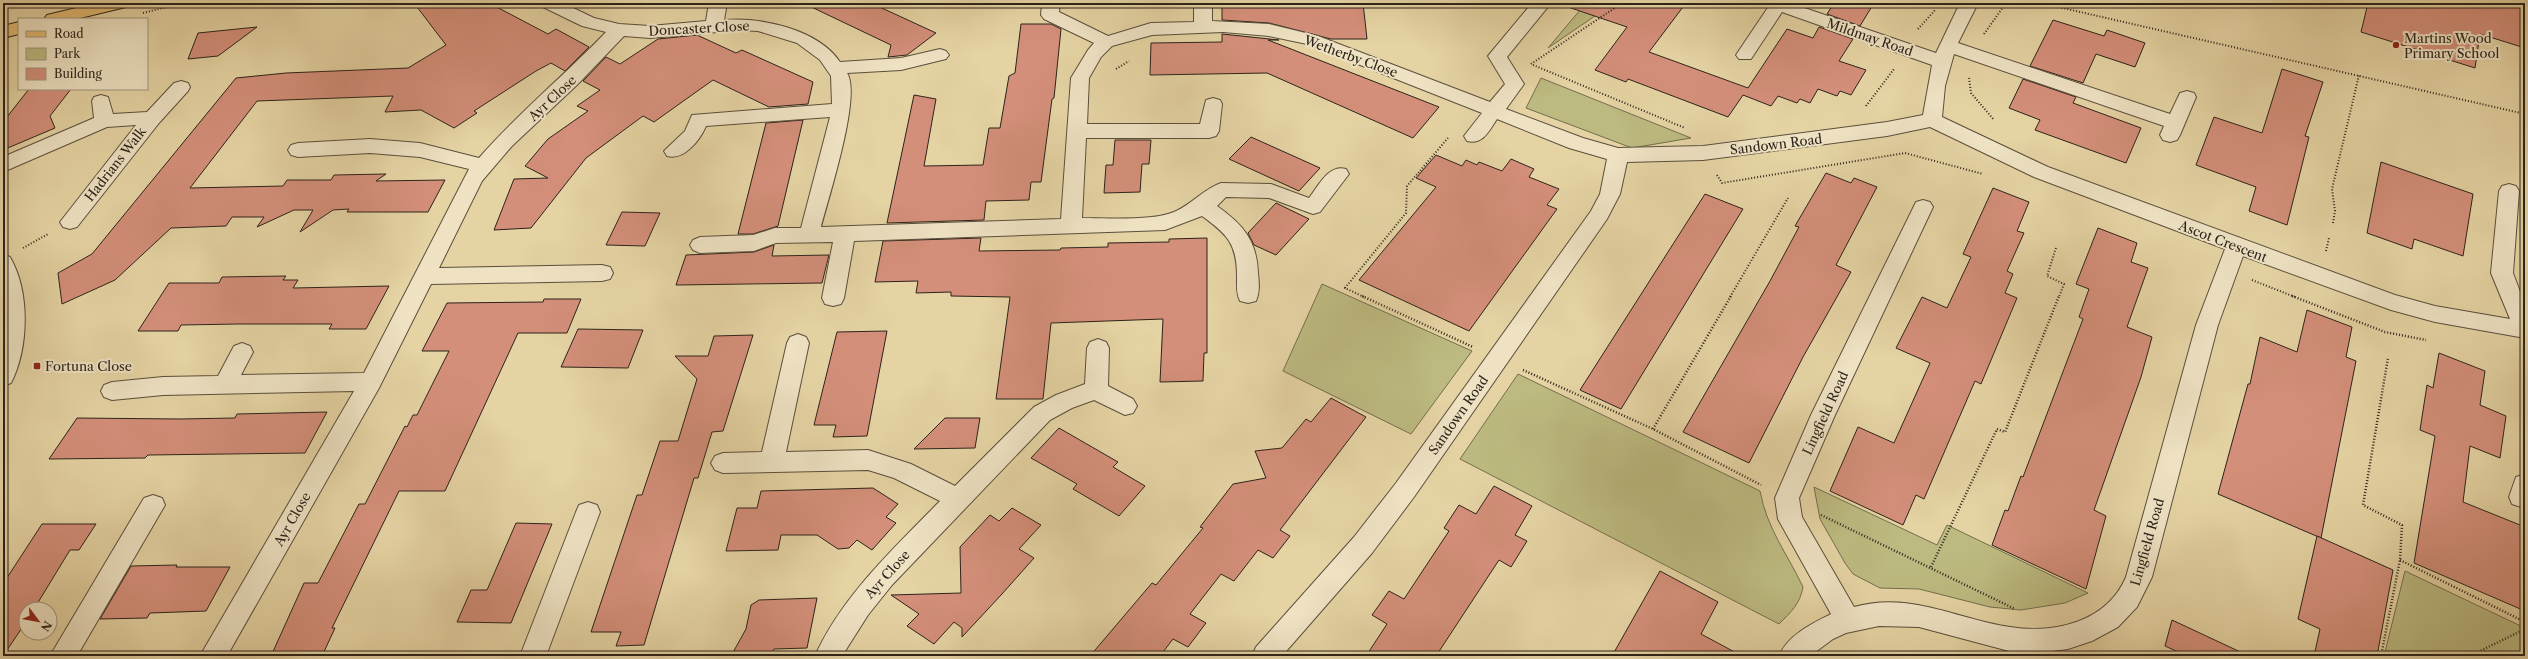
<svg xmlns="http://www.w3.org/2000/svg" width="2528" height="659" viewBox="0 0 2528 659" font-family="'Libre Caslon Text',serif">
  <rect width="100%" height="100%" fill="#e5d3a3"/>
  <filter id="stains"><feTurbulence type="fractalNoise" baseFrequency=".005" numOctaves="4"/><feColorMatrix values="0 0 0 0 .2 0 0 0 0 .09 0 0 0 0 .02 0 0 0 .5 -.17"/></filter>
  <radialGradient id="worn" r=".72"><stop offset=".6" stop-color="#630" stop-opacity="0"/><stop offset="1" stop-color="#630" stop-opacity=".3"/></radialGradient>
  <g fill="#bcba80" stroke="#746e4d">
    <path d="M 1586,3 L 1614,3 L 1548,48 Z"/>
    <path d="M 1541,78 L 1691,138 L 1632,148 L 1526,108 Z"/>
    <path d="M 1322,284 L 1472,351 L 1411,434 L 1283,371 Z"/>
    <path d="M 1518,374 L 1760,491 C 1767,529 1787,553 1803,587 C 1800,604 1791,612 1779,624 L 1460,459 Z"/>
    <path d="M 1814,487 L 1937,545 L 1947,525 L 2088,593 L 2065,603 L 2021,610 L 1990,607 L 1919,589 L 1880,588 L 1853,574 L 1845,563 L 1820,519 Z"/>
    <path d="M 2405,571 L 2525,628 L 2525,656 L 2384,656 Z"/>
  </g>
  <g fill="#d48f7a" stroke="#2c231a">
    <path d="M 414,3 L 489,3 L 548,34 L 556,29 L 589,47 L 565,71 L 551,63 L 536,71 L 474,111 L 477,113 L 454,128 L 421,110 L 385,112 L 393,96 L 257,101 L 190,188 L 283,186 L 287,180 L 331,180 L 334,175 L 386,174 L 376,181 L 445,180 L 428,212 L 347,212 L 349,209 L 333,210 L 300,232 L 313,210 L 294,210 L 257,227 L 264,217 L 232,217 L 226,226 L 171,228 L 115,280 L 62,304 L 58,273 L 92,254 L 236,78 L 286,73 L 408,68 L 446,45 Z"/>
    <path d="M 803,3 L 871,3 L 936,33 L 907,55 L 888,57 L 891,45 Z"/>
    <path d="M 1222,3 L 1363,3 L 1367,39 L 1331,39 L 1269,23 L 1222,20 Z"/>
    <path d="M 1569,3 L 1686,3 L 1649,52 L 1748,88 L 1787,29 L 1813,38 L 1819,27 L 1853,39 L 1839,61 L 1866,70 L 1851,95 L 1840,91 L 1837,96 L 1818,89 L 1810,103 L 1800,99 L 1797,103 L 1778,96 L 1771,106 L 1743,95 L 1728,117 L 1628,79 L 1626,82 L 1595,70 L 1627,27 L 1568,7 Z"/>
    <path d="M 1834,3 L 1874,3 L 1860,26 L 1827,14 Z"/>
    <path d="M 2368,3 L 2525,3 L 2525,48 L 2480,34 L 2475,68 L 2361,32 Z"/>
    <path d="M 2053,20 L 2104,36 L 2107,30 L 2145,43 L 2135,67 L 2096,54 L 2083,83 L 2030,66 Z"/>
    <path d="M 1021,24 L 1051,24 L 1061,29 L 1054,98 L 1052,99 L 1041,182 L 1031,182 L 1029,200 L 986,201 L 984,220 L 887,223 L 914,95 L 936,99 L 924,166 L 983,165 L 989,128 L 1000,128 L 1009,76 L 1015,73 Z"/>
    <path d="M 257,27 L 218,56 L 188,59 L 198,33 Z"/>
    <path d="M 1222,34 L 1279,40 L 1268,40 L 1439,107 L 1413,138 L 1267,73 L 1150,75 L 1151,43 L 1222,42 Z"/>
    <path d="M 697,35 L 736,53 L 742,50 L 813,82 L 808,104 L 769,107 L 713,80 L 654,122 L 643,116 L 586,158 L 531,228 L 494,230 L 514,179 L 548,178 L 525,166 L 548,139 L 588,111 L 577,106 L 600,90 L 583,81 L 606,57 L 620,64 L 658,39 Z"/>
    <path d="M 2282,69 L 2323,82 L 2305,136 L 2309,137 L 2287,225 L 2249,211 L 2256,187 L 2196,165 L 2214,117 L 2262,133 Z"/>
    <path d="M 2023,79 L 2076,97 L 2073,103 L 2141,128 L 2126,163 L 2035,130 L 2040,120 L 2009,108 Z"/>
    <path d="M 29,89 L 71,89 L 50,116 L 55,128 L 3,150 L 3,122 Z"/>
    <path d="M 803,120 L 778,226 L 753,234 L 738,234 L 766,123 Z"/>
    <path d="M 1251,137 L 1300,159 L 1320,168 L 1299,191 L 1229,159 Z"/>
    <path d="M 1115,140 L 1151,140 L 1149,164 L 1142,164 L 1140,192 L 1104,193 L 1106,165 L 1113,165 Z"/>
    <path d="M 1436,155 L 1462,166 L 1466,160 L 1477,165 L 1479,162 L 1502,171 L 1511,159 L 1534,169 L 1529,177 L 1559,189 L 1547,205 L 1557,209 L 1469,331 L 1359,280 L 1436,187 L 1416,178 Z"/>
    <path d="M 2381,162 L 2473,194 L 2463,256 L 2414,239 L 2412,249 L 2367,233 Z"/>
    <path d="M 1826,173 L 1851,183 L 1854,178 L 1877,187 L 1836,265 L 1851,272 L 1803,357 L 1749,463 L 1683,432 L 1770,281 L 1799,227 L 1795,226 Z"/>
    <path d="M 1993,188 L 2029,202 L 2017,231 L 2024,233 L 2007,271 L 2013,274 L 2005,293 L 2017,298 L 1981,384 L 1975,381 L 1924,499 L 1916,495 L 1903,525 L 1830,491 L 1858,427 L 1894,443 L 1930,363 L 1896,348 L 1922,297 L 1947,308 L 1971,257 L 1963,254 Z"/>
    <path d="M 1705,194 L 1743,209 L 1621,409 L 1580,390 Z"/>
    <path d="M 1276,203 L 1309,219 L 1276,255 L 1254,245 L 1248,233 Z"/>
    <path d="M 622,212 L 660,213 L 645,246 L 606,245 Z"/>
    <path d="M 2098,228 L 2137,243 L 2131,262 L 2148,268 L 2127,327 L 2152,337 L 2141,377 L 2094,510 L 2106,516 L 2086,589 L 1992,545 L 2005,510 L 2008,511 L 2021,476 L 2023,477 L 2083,319 L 2079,317 L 2089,289 L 2076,284 Z"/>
    <path d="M 981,238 L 979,251 L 1060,250 L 1061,248 L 1108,247 L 1108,243 L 1169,242 L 1169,239 L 1207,238 L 1207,353 L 1204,353 L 1203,381 L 1160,382 L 1163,319 L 1051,323 L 1043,399 L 996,399 L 1010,297 L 951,296 L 951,292 L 916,293 L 918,281 L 875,282 L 883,241 Z"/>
    <path d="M 774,245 L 772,256 L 829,255 L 822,283 L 676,285 L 686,255 L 754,252 Z"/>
    <path d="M 286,276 L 283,280 L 298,280 L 293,288 L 389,286 L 366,329 L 329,329 L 332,324 L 239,324 L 181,325 L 178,331 L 138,331 L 169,283 L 219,283 L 222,277 Z"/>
    <path d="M 544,299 L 581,299 L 567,333 L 518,333 L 445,491 L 399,491 L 332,628 L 335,628 L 322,656 L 271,656 L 304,583 L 318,583 L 359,504 L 365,504 L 405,426 L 407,427 L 413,415 L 417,415 L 449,351 L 422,351 L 447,303 L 543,302 Z"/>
    <path d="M 2307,310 L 2352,327 L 2346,357 L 2356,361 L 2321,538 L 2218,494 L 2248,384 L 2250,384 L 2260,337 L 2297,352 Z"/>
    <path d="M 578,329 L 643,330 L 628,368 L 561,367 Z"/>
    <path d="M 887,331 L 867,436 L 833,437 L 836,425 L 814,425 L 837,332 Z"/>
    <path d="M 753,335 L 723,431 L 712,432 L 698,478 L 694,478 L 644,645 L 616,646 L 621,632 L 591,632 L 637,495 L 642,495 L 660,441 L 678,441 L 697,379 L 675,356 L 708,356 L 714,336 Z"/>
    <path d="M 2439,353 L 2485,371 L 2480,405 L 2506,416 L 2500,458 L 2470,446 L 2463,502 L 2525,527 L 2525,611 L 2414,563 L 2435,436 L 2420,430 L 2427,385 L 2433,388 Z"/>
    <path d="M 1331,398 L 1366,417 L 1280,530 L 1290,536 L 1273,558 L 1258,550 L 1234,581 L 1221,574 L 1190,614 L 1206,623 L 1188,647 L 1173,639 L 1160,656 L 1090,656 L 1152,583 L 1156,585 L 1203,528 L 1200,527 L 1233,484 L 1266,478 L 1255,451 L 1282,448 L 1306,419 L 1311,422 Z"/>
    <path d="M 327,412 L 305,453 L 148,455 L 145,458 L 49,459 L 77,418 L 180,419 L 235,418 L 237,414 Z"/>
    <path d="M 945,418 L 980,418 L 975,448 L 914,449 Z"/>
    <path d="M 1059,428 L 1118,462 L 1113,467 L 1145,486 L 1119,516 L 1073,489 L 1077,484 L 1031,458 Z"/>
    <path d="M 1494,486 L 1532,506 L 1515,535 L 1527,541 L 1511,567 L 1499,560 L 1436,656 L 1366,656 L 1387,624 L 1372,615 L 1389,591 L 1404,599 L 1449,531 L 1444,528 L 1459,505 L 1476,514 Z"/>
    <path d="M 873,488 L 898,504 L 886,517 L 896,523 L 872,550 L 857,540 L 849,548 L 838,549 L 817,535 L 781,535 L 778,550 L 726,551 L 737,508 L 757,508 L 761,491 Z"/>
    <path d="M 1012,508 L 1041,525 L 1019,549 L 1034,558 L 1002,594 L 962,637 L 962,628 L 954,622 L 934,644 L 907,626 L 919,614 L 891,595 L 961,593 L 960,547 L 990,515 L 999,521 Z"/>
    <path d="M 516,523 L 552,524 L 511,623 L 457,622 L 471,590 L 487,590 Z"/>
    <path d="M 42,524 L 96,524 L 79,550 L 70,550 L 34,609 L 26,609 L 26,622 L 3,656 L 3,584 Z"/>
    <path d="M 2317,536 L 2393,570 L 2377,656 L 2314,656 L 2320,629 L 2298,619 Z"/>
    <path d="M 177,565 L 176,567 L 230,567 L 206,611 L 150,613 L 147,618 L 100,619 L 131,566 Z"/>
    <path d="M 1660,571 L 1718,602 L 1701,634 L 1742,656 L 1612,656 Z"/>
    <path d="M 817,598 L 807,648 L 774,649 L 770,656 L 731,656 L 746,629 L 751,605 L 759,600 Z"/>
    <path d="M 2172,620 L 2249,656 L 2187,656 L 2165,646 Z"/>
  </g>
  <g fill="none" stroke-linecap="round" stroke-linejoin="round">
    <g stroke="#5a4f3c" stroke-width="2">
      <g id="minor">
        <path d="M 540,3 L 563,3 L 594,18 L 619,24 L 650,26 L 706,21 L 709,3 L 727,3 L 724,20 C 761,17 818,29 840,62 L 901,58 L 940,49 L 946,51 L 949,55 L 946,59 L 901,70 L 847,73 C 862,95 828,199 821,227 L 1061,219 L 1071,78 L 1088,50 L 1094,43 L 1044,19 L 1041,15 L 1042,3 L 1060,3 L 1059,12 L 1108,36 L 1151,23 L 1194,22 L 1194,3 L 1212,3 L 1212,21 L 1269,24 L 1318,36 L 1490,102 L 1505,84 L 1488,56 L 1532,3 L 1551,3 L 1507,57 L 1524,84 L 1506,109 L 1583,138 L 1618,148 L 1703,146 L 1887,122 L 1923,115 L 1932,65 L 1782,12 L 1751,59 L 1739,59 L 1736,55 L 1771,3 L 1790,3 L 1936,53 L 1960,3 L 1978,3 L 1958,43 L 2170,114 L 2180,93 L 2187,91 L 2194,93 L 2196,97 L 2180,135 L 2177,140 L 2170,142 L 2163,140 L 2160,135 L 2164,126 L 1954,54 L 1945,86 L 1942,117 L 2048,167 L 2395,295 L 2435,306 L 2510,319 L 2491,273 L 2499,191 L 2502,186 L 2509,184 L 2516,186 L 2519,191 L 2513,273 L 2525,305 L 2525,338 L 2435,322 L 2391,310 L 2243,256 L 2218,325 L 2152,577 L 2137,607 L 2118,627 L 2092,641 L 2068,649 L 2037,653 L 2009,651 L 1919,627 L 1879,626 L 1846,633 L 1833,639 L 1810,656 L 1779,656 C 1788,635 1811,624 1831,614 L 1778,519 L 1775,498 L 1811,415 L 1916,202 L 1923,200 L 1930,202 L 1933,207 L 1835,415 L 1799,498 L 1802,517 L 1854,607 C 1909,591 1957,619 2010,627 C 2055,634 2107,622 2126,577 L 2196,325 L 2225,249 L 2034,177 L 1930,127 L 1887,136 L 1703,160 L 1627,162 L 1620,194 L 1607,219 L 1414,497 L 1372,553 L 1282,656 L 1252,656 L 1256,647 L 1354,537 L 1396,483 L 1591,211 L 1600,194 L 1607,159 L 1569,148 L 1497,119 C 1489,131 1483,145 1467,141 L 1464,136 L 1482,113 L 1307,44 L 1269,36 L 1223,32 L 1152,35 L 1112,46 L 1101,57 L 1089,78 L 1087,124 L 1200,124 L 1206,100 L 1213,98 L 1220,100 L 1222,104 L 1219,131 L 1216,136 L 1209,138 L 1086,138 L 1082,218 C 1106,218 1153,221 1174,212 C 1191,205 1205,188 1221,183 L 1271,184 L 1309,198 C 1319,185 1329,164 1346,169 L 1349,174 L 1320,212 L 1313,214 L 1269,198 L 1226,197 L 1217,206 C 1243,224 1257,241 1258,273 C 1259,283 1260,292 1256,301 L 1248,303 L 1240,301 C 1236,293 1237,285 1237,277 C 1237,244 1228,235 1202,216 L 1165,230 L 854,241 L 844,298 L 841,304 L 833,306 L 825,304 L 822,298 L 833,242 L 776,243 L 754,251 L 700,253 L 693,250 L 690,245 L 693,240 L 700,237 L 753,235 L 775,228 L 801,228 L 830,117 L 706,126 C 700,140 684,161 667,156 L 664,151 L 685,131 L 692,115 L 832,104 L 831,76 L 820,60 L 797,43 L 758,31 L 740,30 L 650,38 L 624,36 L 578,84 L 512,146 L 482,181 L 439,268 L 602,265 L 610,267 L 613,273 L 610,279 L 602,281 L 431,284 L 379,388 L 227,656 L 200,656 L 354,391 L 163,395 L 112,400 L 104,397 L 101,391 L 104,385 L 112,382 L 163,377 L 218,376 L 234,346 L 242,343 L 250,346 L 253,352 L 241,375 L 364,373 L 469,169 L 420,157 L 370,153 L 298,157 L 291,155 L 288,150 L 291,145 L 298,143 L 370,139 L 420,143 L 479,158 C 518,113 565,75 606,32 L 582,26 L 543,7 Z"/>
        <path d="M 181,81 L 188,83 L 190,87 L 188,91 L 159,123 L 77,227 L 70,229 L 63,227 L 60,222 L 136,125 L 107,127 L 3,172 L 3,157 L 94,118 L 92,101 L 94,97 L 101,95 L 108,97 L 113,114 L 147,112 L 174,83 Z"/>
        <path d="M 3,254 L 10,257 C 30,291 29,348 11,383 L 3,386 Z"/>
        <path d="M 798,334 L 806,337 L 809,343 L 786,452 L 868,450 L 911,464 L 955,486 L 1034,407 L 1056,395 L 1085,384 L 1087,348 L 1090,342 L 1098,339 L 1106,342 L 1109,348 L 1108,386 L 1133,399 L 1137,406 L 1133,413 L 1125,415 L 1094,400 L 1072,408 L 1050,420 L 892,585 L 868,615 L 842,656 L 815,656 C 842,596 894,548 940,501 L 894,478 L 868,470 L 723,473 L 715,470 L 711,463 L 715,456 L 723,453 L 762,452 L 787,343 L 790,337 Z"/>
        <path d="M 2525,474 L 2525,506 L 2521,507 L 2512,504 L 2509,497 L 2516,477 Z"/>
        <path d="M 153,495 L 162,498 L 165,505 L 77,656 L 50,656 L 144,498 Z"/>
        <path d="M 588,502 L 597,505 L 600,512 L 546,656 L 520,656 L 576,512 L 579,505 Z"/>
      </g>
    </g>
    <g stroke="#2c231a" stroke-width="2">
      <g id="major">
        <path d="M 97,3 L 129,3 L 126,7 L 76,19 L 44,19 L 47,15 Z"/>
        <path d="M 19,22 L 19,34 L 3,38 L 3,26 Z"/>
      </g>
    </g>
    <g stroke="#2c231a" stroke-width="2" stroke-dasharray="1 2" stroke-linecap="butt">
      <path d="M 2041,3 L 2525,114"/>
      <path d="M 2300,3 L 2305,5"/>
      <path d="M 143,13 L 183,3"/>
      <path d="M 1918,29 L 1936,9"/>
      <path d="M 1984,34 L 2006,3"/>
      <path d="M 1531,64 L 1622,3"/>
      <path d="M 1533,65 L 1685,128"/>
      <path d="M 1116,69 L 1129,61"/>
      <path d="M 1969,78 L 1971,93 L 1994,120"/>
      <path d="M 1866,106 L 1894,69"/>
      <path d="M 1717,175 L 1722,183 L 1905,153 L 1983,174"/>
      <path d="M 2333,223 L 2335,211 L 2332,189 L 2359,75"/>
      <path d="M 23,248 L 48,234"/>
      <path d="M 2056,248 L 2047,276 L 2064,284 L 2059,297"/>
      <path d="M 2326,251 L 2329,238"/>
      <path d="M 2252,280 L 2295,297"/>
      <path d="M 1364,297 L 1345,288 L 1406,213 L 1407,186 L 1448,138"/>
      <path d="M 1730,297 L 1788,198"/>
    </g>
    <g stroke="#2c231a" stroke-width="2.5" stroke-dasharray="1 2" stroke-linecap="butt">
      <path d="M 1362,296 L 1473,347"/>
      <path d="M 2292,296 L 2385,332 L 2426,340"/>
      <path d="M 1523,370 L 1653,429 L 1761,485"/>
      <path d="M 1653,429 L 1731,296"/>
      <path d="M 1821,515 L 2015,609"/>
      <path d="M 2400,560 L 2525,622"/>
      <path d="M 1931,567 L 1997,429 L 2005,432 L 2059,296"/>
      <path d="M 2105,656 L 2114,656"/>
      <path d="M 2381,656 L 2400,560 L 2402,525 L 2363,505 L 2388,358"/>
      <path d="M 2470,656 L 2525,629"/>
    </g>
    <use href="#minor" fill="#eee2c3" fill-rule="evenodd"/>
    <use href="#major" fill="#e2ba72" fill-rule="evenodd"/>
  </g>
  <g fill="#8f2418" stroke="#eee2c3" stroke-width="1.5">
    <circle cx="2396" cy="45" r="4"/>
    <rect x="33" y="362" width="8" height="8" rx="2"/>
  </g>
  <g text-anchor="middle" stroke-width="4" stroke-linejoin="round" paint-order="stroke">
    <g font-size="13" fill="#2c231a" stroke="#eee2c3">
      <text transform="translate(699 28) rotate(-3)" y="5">Doncaster Close</text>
      <text transform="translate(1870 37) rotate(19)" y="5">Mildmay Road</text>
      <text transform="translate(1351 56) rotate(20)" y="5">Wetherby Close</text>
      <text transform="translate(552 98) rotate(-43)" y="5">Ayr Close</text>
      <text transform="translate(1776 144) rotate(-7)" y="5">Sandown Road</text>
      <text transform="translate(115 164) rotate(-52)" y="5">Hadrians Walk</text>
      <text transform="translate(2223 241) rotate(21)" y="5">Ascot Crescent</text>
      <text transform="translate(1825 413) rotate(-65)" y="5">Lingfield Road</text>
      <text transform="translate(1458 415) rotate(-55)" y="5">Sandown Road</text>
      <text transform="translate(292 519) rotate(-60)" y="5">Ayr Close</text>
      <text transform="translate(2147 542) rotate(-74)" y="5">Lingfield Road</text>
      <text transform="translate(887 574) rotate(-48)" y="5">Ayr Close</text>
    </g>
    <g font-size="13" fill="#2c231a" stroke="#eee2c3" text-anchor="start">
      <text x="2404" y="43">Martins Wood<tspan x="2404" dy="15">Primary School</tspan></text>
      <text x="45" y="371">Fortuna Close</text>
    </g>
  </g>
  <rect width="2528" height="659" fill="none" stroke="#e5d3a3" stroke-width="16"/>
  <rect x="4" y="4" width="2520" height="651" fill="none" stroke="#2c231a" stroke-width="2"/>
  <rect x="8" y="8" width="2512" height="643" fill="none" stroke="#2c231a"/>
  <rect x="18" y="18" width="130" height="72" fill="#eee2c3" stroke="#a0967f"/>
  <rect x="26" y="31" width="20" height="6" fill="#e2ba72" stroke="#a0967f"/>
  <text x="54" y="38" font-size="12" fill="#2c231a">Road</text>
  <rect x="26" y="48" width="20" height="12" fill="#bcba80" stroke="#a0967f"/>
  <text x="54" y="58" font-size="12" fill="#2c231a">Park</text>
  <rect x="26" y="68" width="20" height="12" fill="#d48f7a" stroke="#a0967f"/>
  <text x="54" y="78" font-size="12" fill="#2c231a">Building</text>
  <g transform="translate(38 621) rotate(122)"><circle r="19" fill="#eee2c3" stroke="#a0967f"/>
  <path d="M0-3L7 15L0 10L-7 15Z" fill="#8f2418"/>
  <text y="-6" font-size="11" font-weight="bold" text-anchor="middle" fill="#2c231a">N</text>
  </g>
  <rect width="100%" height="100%" filter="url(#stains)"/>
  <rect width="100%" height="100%" fill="url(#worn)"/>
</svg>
